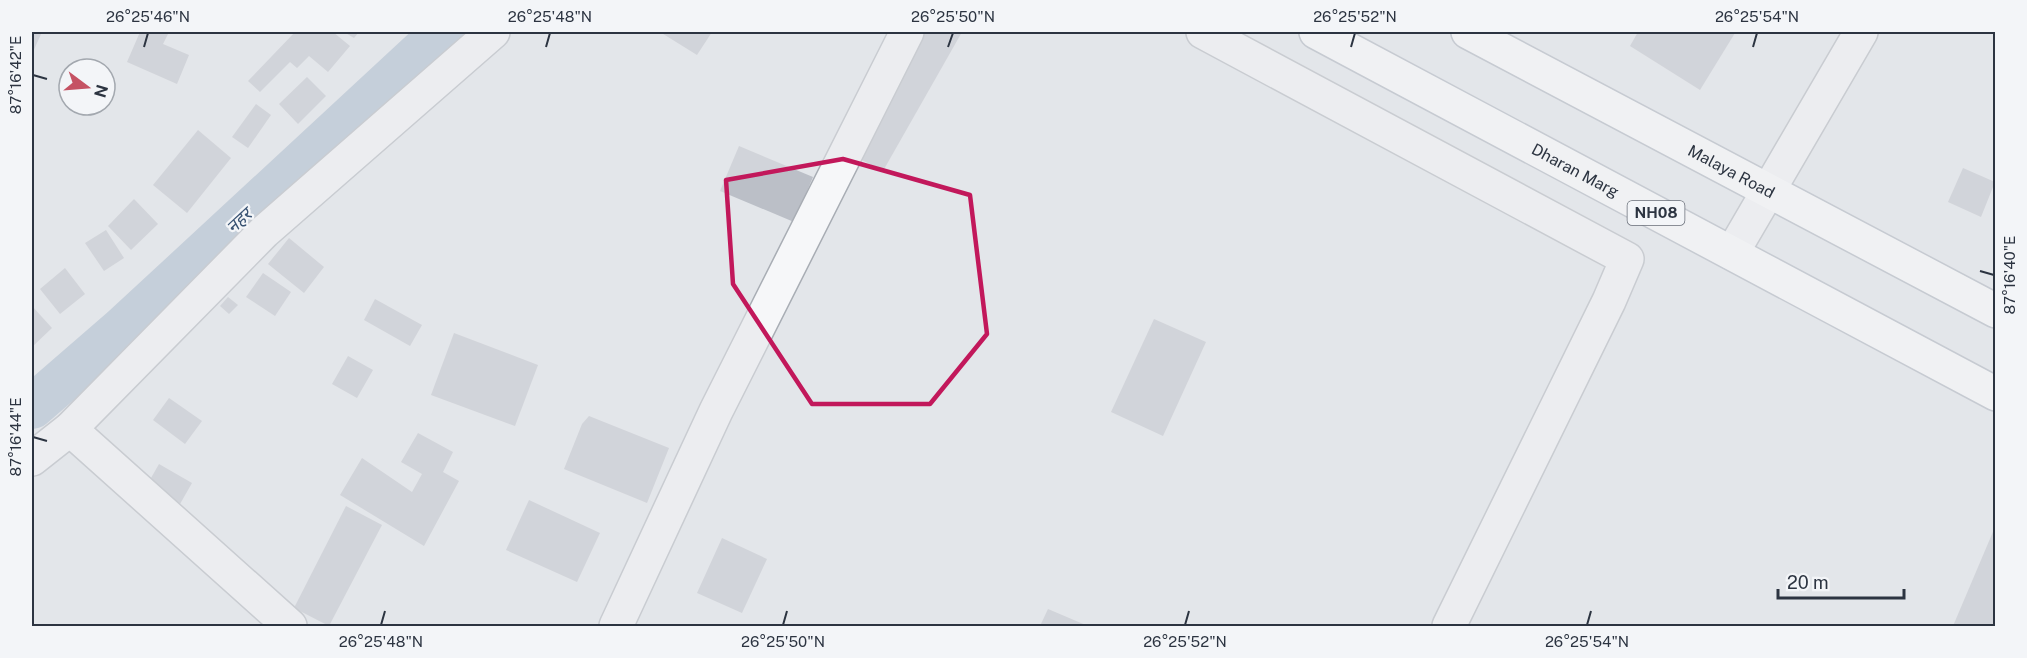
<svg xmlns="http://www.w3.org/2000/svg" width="2027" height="658" viewBox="0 0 2027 658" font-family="'Public Sans','Noto Sans Devanagari',sans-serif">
  <rect width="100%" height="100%" fill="#e3e6ea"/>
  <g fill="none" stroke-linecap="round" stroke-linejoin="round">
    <path stroke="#a1b4c7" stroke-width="44" d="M 32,407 L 122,329 L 443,32"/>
  </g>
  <g fill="#bbbfc7">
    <path d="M 32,32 L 42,32 L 32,54 Z"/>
    <path d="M 140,32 L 169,32 L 163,44 L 189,55 L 177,84 L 127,62 Z"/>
    <path d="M 295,32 L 333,32 L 350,46 L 328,72 L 309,56 L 297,68 L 290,62 L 260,92 L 248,81 Z"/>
    <path d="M 344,32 L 359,32 L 354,38 Z"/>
    <path d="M 660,32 L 712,32 L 697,55 Z"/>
    <path d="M 913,32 L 962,32 L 883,171 L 856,157 Z"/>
    <path d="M 1638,32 L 1733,32 L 1735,33 L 1700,90 L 1630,46 Z"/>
    <path d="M 307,77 L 326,96 L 298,124 L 279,104 Z"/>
    <path d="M 256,104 L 271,115 L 248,148 L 232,137 Z"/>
    <path d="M 198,130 L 231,158 L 187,213 L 153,185 Z"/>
    <path d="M 739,146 L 813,177 L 794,222 L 720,191 Z"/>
    <path d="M 1963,168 L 1995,182 L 1981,217 L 1948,202 Z"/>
    <path d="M 134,199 L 158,224 L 131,250 L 108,226 Z"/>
    <path d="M 106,230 L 124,258 L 104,271 L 85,243 Z"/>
    <path d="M 289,238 L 324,267 L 304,293 L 268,264 Z"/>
    <path d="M 65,268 L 85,294 L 60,314 L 40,289 Z"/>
    <path d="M 263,273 L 291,292 L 275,316 L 246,297 Z"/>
    <path d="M 228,297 L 238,305 L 229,314 L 220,306 Z"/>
    <path d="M 375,299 L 422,325 L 410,346 L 364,320 Z"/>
    <path d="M 32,306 L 52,328 L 32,347 Z"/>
    <path d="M 1154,319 L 1206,342 L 1163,436 L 1111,412 Z"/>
    <path d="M 454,333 L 538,365 L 515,426 L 431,395 Z"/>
    <path d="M 348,356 L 373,370 L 357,398 L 332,384 Z"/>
    <path d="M 169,398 L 202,421 L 185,444 L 153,420 Z"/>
    <path d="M 589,416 L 669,448 L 647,503 L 564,469 L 582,424 Z"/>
    <path d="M 418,433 L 453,452 L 443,472 L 459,481 L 424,546 L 340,495 L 362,458 L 412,492 L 422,474 L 401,462 Z"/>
    <path d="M 159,464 L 192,483 L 180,504 L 147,485 Z"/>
    <path d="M 529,500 L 600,533 L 577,582 L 506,550 Z"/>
    <path d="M 346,506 L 382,525 L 329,626 L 294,608 Z"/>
    <path d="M 1995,527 L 1995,626 L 1953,626 Z"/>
    <path d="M 722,538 L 767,559 L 742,613 L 697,593 Z"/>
    <path d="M 1048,609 L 1088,626 L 1040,626 Z"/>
  </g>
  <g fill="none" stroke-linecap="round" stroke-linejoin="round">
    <g stroke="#a8adb4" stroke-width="36">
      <g id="minor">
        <path d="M 1203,32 L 1627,259 L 1609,301 L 1449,626"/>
        <path d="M 1732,253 L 1861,32"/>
        <path d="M 70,429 L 290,626"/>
        <path d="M 32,459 L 70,429 L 264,232 L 493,32"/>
        <path d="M 616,626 L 716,411 L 907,32"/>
      </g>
    </g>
    <g stroke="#a3aab5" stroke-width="36">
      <g id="primary">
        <path id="s1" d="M 1316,32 L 1996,394"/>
        <path id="s2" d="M 1468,32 L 1996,311"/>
      </g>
    </g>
    <use href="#minor" stroke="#f6f7f9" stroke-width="33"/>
    <use href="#primary" stroke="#fff" stroke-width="33"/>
  </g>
  <path d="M0 0H2027V658H0ZM 843,159 L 970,195 L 987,334 L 930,404 L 812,404 L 733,284 L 726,180 Z" fill="#e3e6ea" fill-opacity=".55" fill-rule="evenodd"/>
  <path fill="none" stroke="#c2185b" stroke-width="4.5" stroke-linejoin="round" d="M 843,159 L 970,195 L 987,334 L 930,404 L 812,404 L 733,284 L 726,180 Z"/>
  <path fill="none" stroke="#2c3441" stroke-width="2" d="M 144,47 L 148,33M 546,47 L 550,33M 948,47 L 953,33M 1351,47 L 1355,33M 1753,47 L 1757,33M 33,75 L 47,79M 1980,271 L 1994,275M 33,437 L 47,441M 381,625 L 385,611M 783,625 L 787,611M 1185,625 L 1189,611M 1587,625 L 1591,611"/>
  <g text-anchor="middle" stroke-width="4.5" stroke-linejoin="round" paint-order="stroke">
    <rect fill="#f3f5f8" stroke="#686e78" stroke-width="1.5" x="1627.5" y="201" width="57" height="24" rx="4.5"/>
    <g font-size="15" font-weight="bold" fill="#2c3441">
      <text x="1656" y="218">NH08</text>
    </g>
    <g font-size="16" fill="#2c3441" stroke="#f3f5f8">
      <text dy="6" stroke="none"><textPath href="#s1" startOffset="294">Dharan Marg</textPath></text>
      <text dy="6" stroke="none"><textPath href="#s2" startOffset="298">Malaya Road</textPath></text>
    </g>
    <g font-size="18" font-style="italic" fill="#395373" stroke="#f3f5f8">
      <text transform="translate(239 221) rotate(-43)" y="6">नहर</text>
    </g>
  </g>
  <rect width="2027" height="658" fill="none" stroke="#f3f5f8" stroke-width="66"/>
  <g transform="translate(87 87) rotate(106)"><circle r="28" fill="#f3f5f8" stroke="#a3a8af" stroke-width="1.5"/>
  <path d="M0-4.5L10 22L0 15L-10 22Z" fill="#c55263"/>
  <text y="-9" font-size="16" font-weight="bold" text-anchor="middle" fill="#2c3441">N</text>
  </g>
  <path d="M1778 589v9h126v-9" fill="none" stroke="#2c3441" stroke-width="3"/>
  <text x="1787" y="589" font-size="18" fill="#2c3441" stroke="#f3f5f8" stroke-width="4.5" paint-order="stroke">20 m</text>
  <rect x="33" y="33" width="1961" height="592" fill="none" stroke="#2c3441" stroke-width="2"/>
  <g font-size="15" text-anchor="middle" fill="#2c3441">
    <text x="148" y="22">26°25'46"N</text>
    <text x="550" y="22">26°25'48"N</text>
    <text x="953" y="22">26°25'50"N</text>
    <text x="1355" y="22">26°25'52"N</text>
    <text x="1757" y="22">26°25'54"N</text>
    <text transform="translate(16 75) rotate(-90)" y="5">87°16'42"E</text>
    <text transform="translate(2010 275) rotate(-90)" y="5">87°16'40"E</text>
    <text transform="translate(16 437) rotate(-90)" y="5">87°16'44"E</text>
    <text x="381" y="647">26°25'48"N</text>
    <text x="783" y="647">26°25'50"N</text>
    <text x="1185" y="647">26°25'52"N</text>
    <text x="1587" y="647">26°25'54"N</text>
  </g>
</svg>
